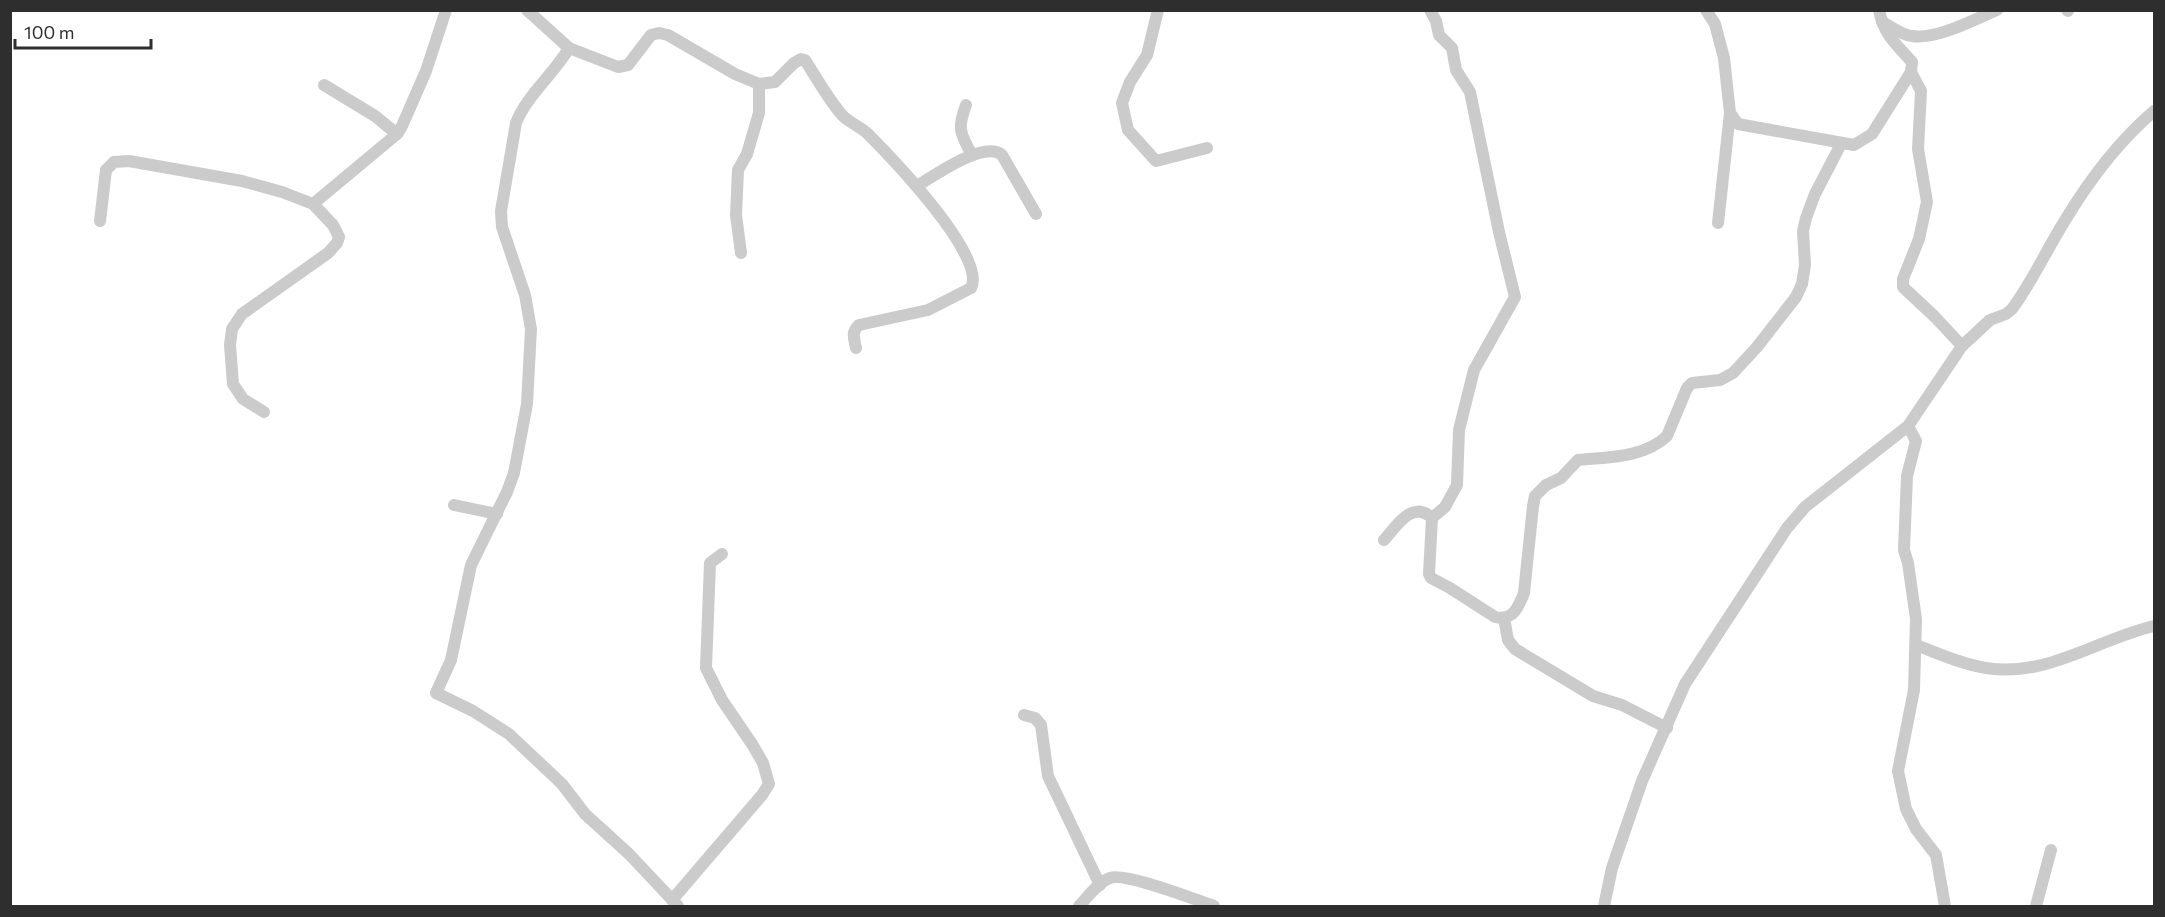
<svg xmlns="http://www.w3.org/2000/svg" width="2165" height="917" viewBox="0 0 2165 917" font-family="Commissioner,sans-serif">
  <rect width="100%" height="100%" fill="#fff"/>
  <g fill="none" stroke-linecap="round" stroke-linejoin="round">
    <g stroke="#cbcbcb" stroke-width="12">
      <path d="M 527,10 L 569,48 L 618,67 L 628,65 L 651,35 L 659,33 L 668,35 L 735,74 L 759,84 L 775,82 L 794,63 L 801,59 L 805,60 C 816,77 831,104 844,117 C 851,123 860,127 867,133 C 889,155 988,257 971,288 L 928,310 L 859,325 C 851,332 854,338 856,348"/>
      <path d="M 1158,10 L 1147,55 L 1130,82 L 1122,103 L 1128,130 L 1156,161 L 1207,148"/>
      <path d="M 1430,10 L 1436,21 L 1439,35 L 1452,48 L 1456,70 L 1470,92 L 1499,232 L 1515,297 L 1474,370 L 1459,430 L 1457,485 L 1445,507 L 1432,518"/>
      <path d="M 1706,10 L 1715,24 L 1724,58 L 1730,113 L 1738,124 L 1854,145 L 1872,134 L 1911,72 L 1912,62 C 1896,44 1884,35 1879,10"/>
      <path d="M 2067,10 L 2068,11"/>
      <path d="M 1882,22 C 1891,26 1901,35 1912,36 C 1937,40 1975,19 1997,10"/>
      <path d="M 569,48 C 554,74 527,95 516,123 L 501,211 L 502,227 L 525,295 L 531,329 L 527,404 L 514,473 L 507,492 L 471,565 L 451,660 L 436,693 L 473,711 L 509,734 L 562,784 L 585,814 L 629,854 L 678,906"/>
      <path d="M 1911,72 L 1921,91 L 1918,149 L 1927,202 L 1919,239 L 1903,279 L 1903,287 L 1935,317 L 1962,346"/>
      <path d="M 324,85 L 375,116 L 397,134"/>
      <path d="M 966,105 C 957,129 960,133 972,155"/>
      <path d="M 917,186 C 935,175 984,140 1002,155 L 1036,214"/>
      <path d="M 313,204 L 397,134 L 402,126 L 426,71 L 446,10"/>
      <path d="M 100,221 L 106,170 L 114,162 L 129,161 L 242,181 L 282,192 L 313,204 L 333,225 L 339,237 L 337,243 L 328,253 L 242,314 L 232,329 L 230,345 L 233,384 L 243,399 L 264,412"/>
      <path d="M 1718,223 L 1730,113"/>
      <path d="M 741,253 L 736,215 L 738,170 L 747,154 L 759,113 L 759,84"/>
      <path d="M 1908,426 L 1916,441 L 1907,476 L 1904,550 L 1908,563 L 1916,619 L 1914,690 L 1898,771 L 1906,809 L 1916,829 L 1936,855 L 1945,906"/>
      <path d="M 454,505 L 497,514"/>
      <path d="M 1384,540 C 1396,527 1412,499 1432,518 L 1429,574 L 1431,578 L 1450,588 L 1495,617 C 1513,621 1518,608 1524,593 L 1533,506 L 1535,496 L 1546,485 L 1561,478 L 1578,460 C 1608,457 1644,458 1667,436 L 1687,388 L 1692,383 L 1720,380 L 1733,373 L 1757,347 L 1796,297 L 1802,284 L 1805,265 L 1803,231 L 1806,218 L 1815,194 L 1841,144"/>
      <path d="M 1504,618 L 1508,640 L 1515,649 L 1593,696 L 1622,705 L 1667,728"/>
      <path d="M 1916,645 C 1939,654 1962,664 1986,668 C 2046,678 2098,639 2154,626"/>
      <path d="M 1024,715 L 1035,718 L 1041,725 L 1048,776 L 1100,885"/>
      <path d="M 672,900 L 762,795 L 769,784 L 763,763 L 752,744 L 722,700 L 706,668 L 710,563 L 722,554"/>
      <path d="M 1079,906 C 1087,898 1098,882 1110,878 C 1125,872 1196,900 1214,906"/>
      <path d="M 1604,906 L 1612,868 L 1642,781 L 1685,684 L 1787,528 L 1805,507 L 1908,426 L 1962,346 L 1990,320 L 2006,314 L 2012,309 C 2032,282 2046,251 2064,222 C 2088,182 2119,141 2154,111"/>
      <path d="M 2036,906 L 2051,850"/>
    </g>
  </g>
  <rect width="2165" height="917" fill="none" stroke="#2e2e2e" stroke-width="24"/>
  <path d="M15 39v9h136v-9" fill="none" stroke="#2e2e2e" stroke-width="3"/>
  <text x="24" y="39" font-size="18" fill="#2e2e2e" stroke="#ffffff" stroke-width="4.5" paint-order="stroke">100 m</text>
</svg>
